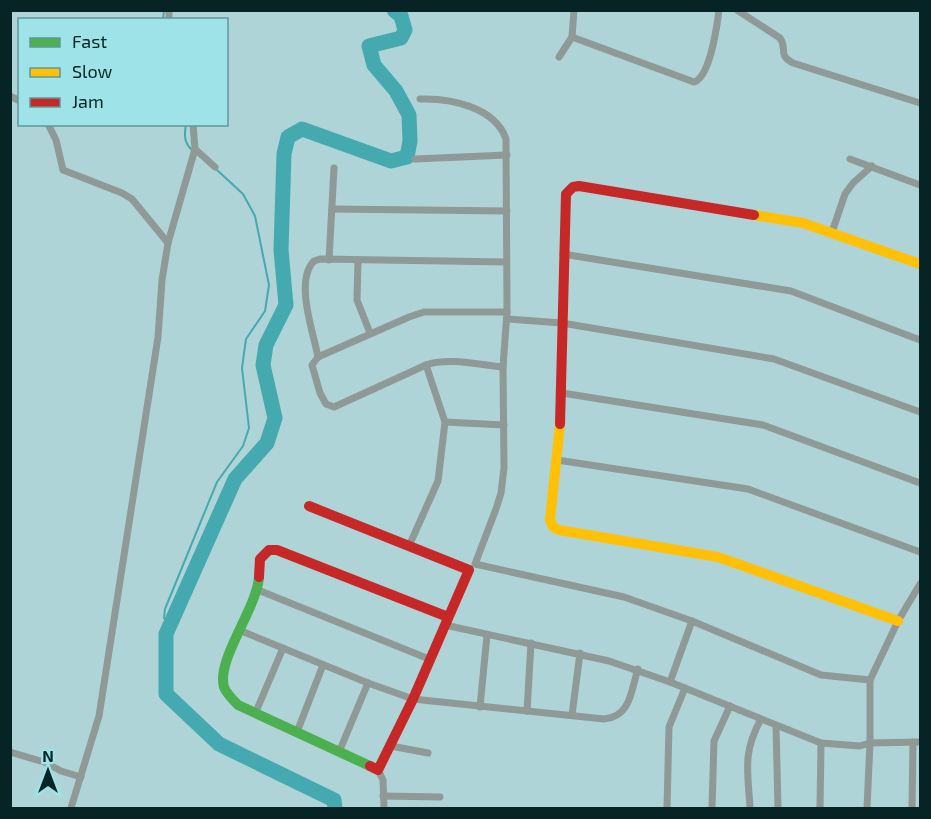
<svg xmlns="http://www.w3.org/2000/svg" width="931" height="819" viewBox="0 0 931 819" font-family="'Exo 2',sans-serif">
  <rect width="100%" height="100%" fill="#aed4d7"/>
  <g fill="none" stroke-linecap="round" stroke-linejoin="round">
    <g stroke="#44aab0" stroke-width="2">
      <path d="M 163,20 L 164,10"/>
      <path d="M 186,124 C 184,136 184,143 193,151"/>
      <path d="M 170,626 L 164,618 L 165,609 L 217,482 L 243,446 L 249,428 L 242,368 L 246,339 L 265,311 L 269,285 L 255,216 L 243,194 L 217,170"/>
    </g>
    <path stroke="#44aab0" stroke-width="15" d="M 335,808 L 334,800 L 219,744 L 166,694 L 166,634 L 235,479 L 267,443 L 275,418 L 263,365 L 266,345 L 286,305 L 281,250 L 284,154 L 288,137 L 302,129 L 391,161 L 407,157 L 410,141 L 409,115 L 396,91 L 374,65 L 369,46 L 401,38 L 405,30 L 401,16 L 394,10"/>
    <g stroke="#8f9996" stroke-width="7">
      <path d="M 737,10 L 780,38 C 788,49 777,55 793,63 L 920,103"/>
      <path d="M 169,20 L 169,10"/>
      <path d="M 572,37 L 694,82 C 710,77 717,26 719,10"/>
      <path d="M 559,57 L 572,37 L 574,10"/>
      <path d="M 10,96 L 20,101"/>
      <path d="M 420,99 C 450,98 495,107 506,139 L 507,312 L 503,367 L 504,468 L 501,493 L 496,509 L 475,564 L 624,597 L 692,621 L 821,675 L 870,680"/>
      <path d="M 48,124 L 56,140 L 63,170 L 122,193 L 132,199 L 168,243"/>
      <path d="M 195,149 L 215,167"/>
      <path d="M 415,159 L 507,155"/>
      <path d="M 850,159 L 920,185"/>
      <path d="M 332,209 L 507,211"/>
      <path d="M 832,232 L 845,194 L 853,183 L 872,166"/>
      <path d="M 563,254 L 791,291 L 920,340"/>
      <path d="M 329,260 L 334,168"/>
      <path d="M 358,260 L 357,300 L 370,333"/>
      <path d="M 507,319 L 562,323 L 774,359 L 920,412"/>
      <path d="M 318,357 C 314,334 294,281 314,261 L 320,259 L 506,262"/>
      <path d="M 426,365 L 334,407 L 326,404 L 320,393 L 312,365 L 318,357 L 409,317 L 424,312 L 507,312"/>
      <path d="M 503,367 C 480,365 448,357 426,365 L 445,422 L 504,425"/>
      <path d="M 562,393 L 763,425 L 920,483"/>
      <path d="M 557,460 L 748,489 L 920,552"/>
      <path d="M 409,546 L 438,481 L 445,422"/>
      <path d="M 258,590 L 429,659"/>
      <path d="M 445,625 L 609,661 L 670,682 L 692,621"/>
      <path d="M 239,630 L 368,683 L 413,699 L 604,719 C 631,717 631,690 638,669"/>
      <path d="M 670,682 L 821,743 L 860,746 L 870,743 L 920,742"/>
      <path d="M 480,707 L 487,635"/>
      <path d="M 527,711 L 531,643"/>
      <path d="M 255,714 L 283,648"/>
      <path d="M 572,715 L 580,653"/>
      <path d="M 776,726 L 778,808"/>
      <path d="M 297,732 L 323,665"/>
      <path d="M 391,746 L 428,753"/>
      <path d="M 10,752 L 44,762 L 61,771 L 81,777"/>
      <path d="M 339,752 L 368,683"/>
      <path d="M 378,770 L 383,780 L 384,808"/>
      <path d="M 383,796 L 440,797"/>
      <path d="M 71,808 L 99,716 L 158,337 L 162,280 L 168,243 L 195,149 L 193,124"/>
      <path d="M 667,808 L 669,727 L 685,688"/>
      <path d="M 712,808 L 714,741 L 730,706"/>
      <path d="M 750,808 C 748,771 742,754 761,719"/>
      <path d="M 820,808 L 821,743"/>
      <path d="M 867,808 L 870,743 L 870,680 L 898,621 L 920,584"/>
      <path d="M 912,808 L 913,742"/>
    </g>
    <path stroke="#4caf50" stroke-width="10" d="M 259,577 C 257,608 216,660 224,687 C 226,693 233,700 238,705 L 370,766"/>
    <g stroke="#ffc107" stroke-width="10">
      <path d="M 754,215 L 803,223 L 920,264"/>
      <path d="M 560,424 L 550,520 L 553,527 L 559,530 L 718,557 L 898,621"/>
    </g>
    <g stroke="#c62828" stroke-width="10">
      <path d="M 560,424 L 566,194 L 573,187 L 579,186 L 754,215"/>
      <path d="M 309,506 L 469,570 L 413,699 L 378,770 L 370,766"/>
      <path d="M 259,577 L 260,559 L 269,550 L 277,550 L 448,617"/>
    </g>
  </g>
  <rect width="931" height="819" fill="none" stroke="#062426" stroke-width="24"/>
  <rect x="18" y="18" width="210" height="108" fill="#9de3e8" stroke="#61979a" stroke-width="1.5"/>
  <rect x="30" y="38" width="30" height="9" fill="#4caf50" stroke="#61979a" stroke-width="1.5"/>
  <text x="72" y="48" font-size="18" fill="#062426">Fast</text>
  <rect x="30" y="68" width="30" height="9" fill="#ffc107" stroke="#61979a" stroke-width="1.5"/>
  <text x="72" y="78" font-size="18" fill="#062426">Slow</text>
  <rect x="30" y="98" width="30" height="9" fill="#c62828" stroke="#61979a" stroke-width="1.5"/>
  <text x="72" y="108" font-size="18" fill="#062426">Jam</text>
  <g transform="translate(48 771)" stroke="#9de3e8" stroke-width="4.5" paint-order="stroke">
  <path d="M0-4.5L10 22L0 15L-10 22Z" fill="#062426"/>
  <text y="-9" font-size="16" font-weight="bold" text-anchor="middle" fill="#062426">N</text>
  </g>
</svg>
